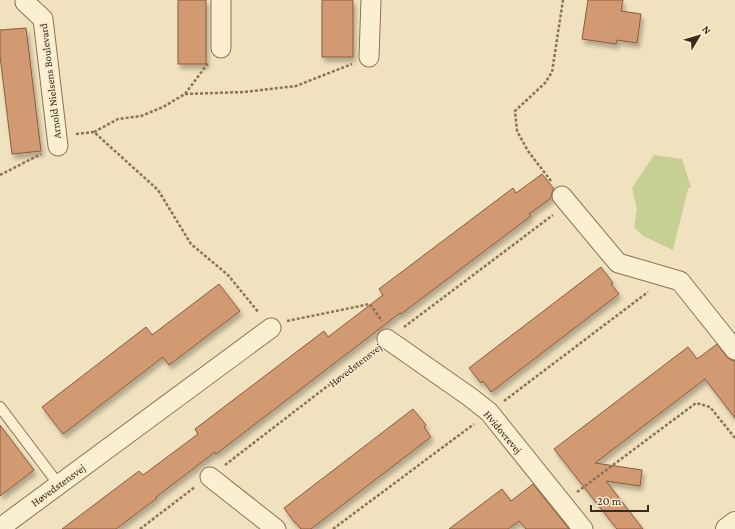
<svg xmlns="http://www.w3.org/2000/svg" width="735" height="529" viewBox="0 0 735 529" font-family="'Crimson Pro',serif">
  <defs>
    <filter id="shadow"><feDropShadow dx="2.5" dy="4.5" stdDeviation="2" flood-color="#0004"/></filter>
  </defs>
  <rect width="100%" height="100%" fill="#f1e2bf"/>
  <path fill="#c8cf92" d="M 654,155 L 682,159 L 691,187 L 688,189 L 673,250 L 643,236 L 634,227 L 637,209 L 632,188 Z"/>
  <g fill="#d29a72" stroke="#8b5b3a" filter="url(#shadow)">
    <rect x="178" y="0" width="28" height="64"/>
    <rect x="322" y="0" width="31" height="57"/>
    <path d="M 588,0 L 623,0 L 621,11 L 641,14 L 637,43 L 617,40 L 616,44 L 582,39 Z"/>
    <path d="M 26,28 L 41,151 L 12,154 L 0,56 L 0,30 Z"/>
    <path d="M 542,174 L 554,189 L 552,193 L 551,198 L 529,214 L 531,216 L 401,314 L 400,313 L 216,454 L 215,452 L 156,497 L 157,498 L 116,529 L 62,529 L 139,471 L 143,475 L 198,434 L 195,429 L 324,331 L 328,337 L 383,295 L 379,289 L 513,188 L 516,193 Z"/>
    <path d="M 601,267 L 613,283 L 611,284 L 619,294 L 491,392 L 483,381 L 481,383 L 469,368 Z"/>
    <path d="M 219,284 L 240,311 L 169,365 L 163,357 L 63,434 L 42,407 L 146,327 L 152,335 Z"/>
    <path d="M 717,344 L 727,357 L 731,360 L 735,361 L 735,418 L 705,379 L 595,463 L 642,470 L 640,486 L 606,481 L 643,529 L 617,529 L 554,449 L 688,347 L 697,359 Z"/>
    <path d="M 413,409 L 426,425 L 424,427 L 431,437 L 311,529 L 301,529 L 296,523 L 295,523 L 284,508 Z"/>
    <path d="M 0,425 L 34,470 L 0,496 Z"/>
    <path d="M 533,484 L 569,529 L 526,529 L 519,521 L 508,529 L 449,529 L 502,489 L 511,501 Z"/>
  </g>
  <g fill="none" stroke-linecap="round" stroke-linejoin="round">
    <g stroke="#8b7256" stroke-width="12">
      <path id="service" d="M 0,407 L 59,485"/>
    </g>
    <g stroke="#8b7256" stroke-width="21">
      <g id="minor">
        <path d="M 25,0 L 25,2 L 43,19 L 58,146"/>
        <path d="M 221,0 L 221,48"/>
        <path d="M 369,57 L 371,0"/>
        <path d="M 562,196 L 618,263 L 680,281 L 735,350"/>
        <path d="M 387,339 L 470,397 L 489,412 L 583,529"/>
        <path d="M 210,477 L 276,529"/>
        <path d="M 0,528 L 271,328"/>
      </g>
    </g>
    <g stroke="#8b7256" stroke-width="24">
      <path id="tertiary" d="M 727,529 L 735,523"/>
    </g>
    <g stroke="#8b7256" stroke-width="2.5" stroke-dasharray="3 2" stroke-linecap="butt">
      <path d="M 185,94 L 244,92 L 296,86 L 352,64"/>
      <path d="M 94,132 L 118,119 L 141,116 L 163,107 L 185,94 L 209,62"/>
      <path d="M 76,134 L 94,132 L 158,190 L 191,244 L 228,275 L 259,313"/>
      <path d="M 0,175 L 41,154"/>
      <path d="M 551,181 L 528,151 L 517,131 L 515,111 L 545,83 L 552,72 L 563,0"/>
      <path d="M 287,321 L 370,304 L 382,321"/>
      <path d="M 404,327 L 553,215"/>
      <path d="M 504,401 L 648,292"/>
      <path d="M 225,465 L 373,351"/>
      <path d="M 577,492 L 696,403 L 710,407 L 735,438"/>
      <path d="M 140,529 L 195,487"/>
      <path d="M 333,529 L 474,424"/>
    </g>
    <use href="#service" stroke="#fbefd2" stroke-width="10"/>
    <use href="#minor" stroke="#fbefd2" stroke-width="19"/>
    <use href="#tertiary" stroke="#fbefd2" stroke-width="22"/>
  </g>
  <g text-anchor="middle" stroke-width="3" stroke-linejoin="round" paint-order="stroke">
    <g font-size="11" fill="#392a1b" stroke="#f8eccf">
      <text transform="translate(50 81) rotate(-97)" y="4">Arnold Nielsens Boulevard</text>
      <text transform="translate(355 365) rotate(-38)" y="4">Høvedstensvej</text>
      <text transform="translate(503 432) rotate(50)" y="4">Hvidovrevej</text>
      <text transform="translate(58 485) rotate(-36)" y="4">Høvedstensvej</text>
    </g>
  </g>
  <g transform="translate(699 36) rotate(52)" stroke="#f8eccf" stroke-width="3" paint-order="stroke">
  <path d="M0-3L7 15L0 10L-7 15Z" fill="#392a1b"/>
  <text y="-6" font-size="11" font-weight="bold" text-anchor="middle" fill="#392a1b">N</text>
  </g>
  <path d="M591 505v6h57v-6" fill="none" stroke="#392a1b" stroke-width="2"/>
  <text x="597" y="505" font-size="12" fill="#392a1b" stroke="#f8eccf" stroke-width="3" paint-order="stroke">20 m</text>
</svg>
